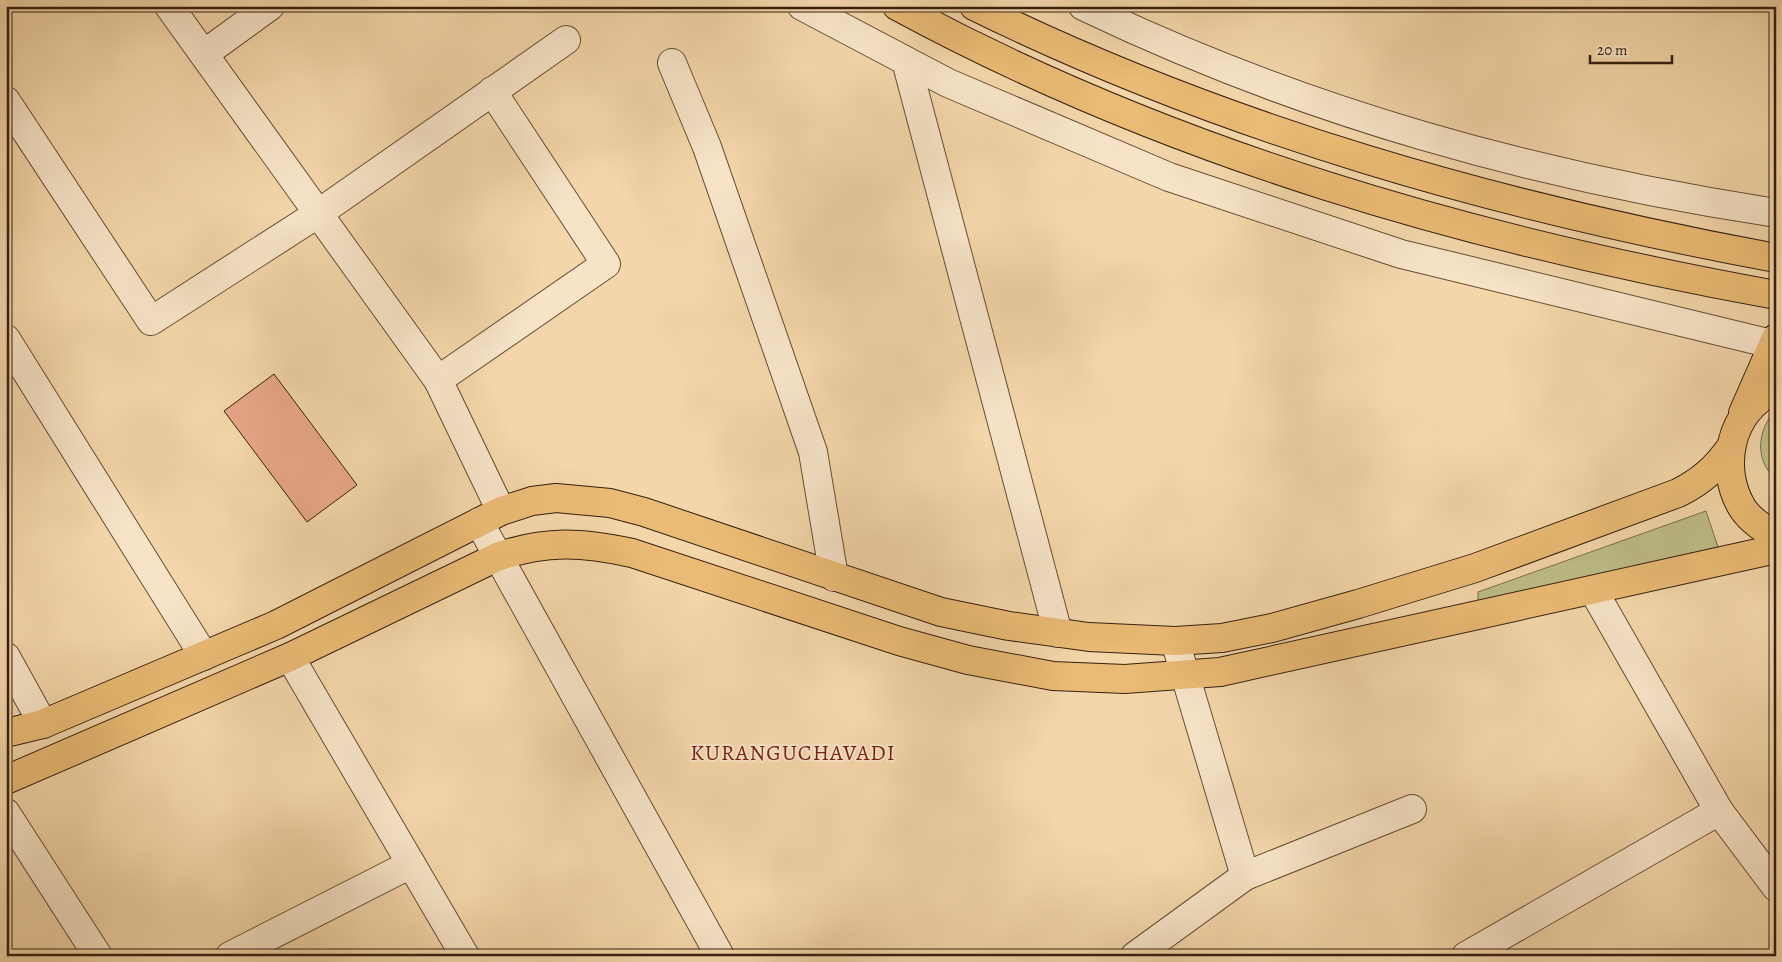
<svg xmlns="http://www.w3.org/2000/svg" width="1782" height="962" viewBox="0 0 1782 962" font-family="Alegreya,serif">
  <rect width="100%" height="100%" fill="#f3d6a9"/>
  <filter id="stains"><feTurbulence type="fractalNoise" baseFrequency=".004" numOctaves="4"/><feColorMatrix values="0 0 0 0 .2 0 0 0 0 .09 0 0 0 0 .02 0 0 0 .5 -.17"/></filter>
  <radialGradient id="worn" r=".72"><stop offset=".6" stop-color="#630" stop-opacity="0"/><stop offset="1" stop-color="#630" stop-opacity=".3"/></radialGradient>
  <g fill="#bebd86" stroke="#7a6e4b">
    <path d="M 1776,410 L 1776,479 C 1754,461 1757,429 1776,410 Z"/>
    <path d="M 1706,511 L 1718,547 L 1486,602 L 1478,600 L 1478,592 Z"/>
  </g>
  <path fill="#e7a788" stroke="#362010" d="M 274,374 L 357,485 L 307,522 L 224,411 Z"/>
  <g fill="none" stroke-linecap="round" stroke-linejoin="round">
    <g stroke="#654e36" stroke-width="30">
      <g id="minor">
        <path d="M 169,6 L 438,380 L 501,511"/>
        <path d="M 802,6 L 948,83 L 1169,177 L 1401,254 L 1776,345"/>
        <path d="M 1083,6 C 1304,112 1534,176 1776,213"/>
        <path d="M 204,54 L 270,6"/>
        <path d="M 906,61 L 1058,633"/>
        <path d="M 672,63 L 707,147 L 813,452 L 834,577"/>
        <path d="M 6,101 L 151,321 L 319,213 L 566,40"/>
        <path d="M 6,339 L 204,656"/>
        <path d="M 438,380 L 606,264 L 492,91"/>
        <path d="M 479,522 L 720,956"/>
        <path d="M 1593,590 L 1719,811"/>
        <path d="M 6,657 L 43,724"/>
        <path d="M 290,657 L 465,956"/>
        <path d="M 6,813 L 98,956"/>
        <path d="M 1245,876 L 1412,809"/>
        <path d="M 230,956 L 411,864"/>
        <path d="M 1135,956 L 1245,876 L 1175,641"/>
        <path d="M 1466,956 L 1719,811 L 1776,887"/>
      </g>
    </g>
    <g stroke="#362010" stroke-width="30">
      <g id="major">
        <path d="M 1776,390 C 1729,409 1718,470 1743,509 C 1751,521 1764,529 1776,536"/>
        <path d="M 1743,413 L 1776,338"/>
        <path d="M 6,733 L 43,724 L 276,625 L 501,511 L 532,501 L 556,498 L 610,503 L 644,512 L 941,612 L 1009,626 L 1089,637 L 1175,641 L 1222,638 L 1272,628 L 1358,604 L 1475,568 L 1678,493 C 1702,481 1716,468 1731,447"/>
        <path d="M 6,780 L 290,657 L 497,557 C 546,540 582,542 632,553 L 899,641 L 968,660 L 1053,676 L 1125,679 L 1220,672 L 1776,549"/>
      </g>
    </g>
    <g stroke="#362010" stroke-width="30">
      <g id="highway">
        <path d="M 897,6 C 1170,154 1472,240 1776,295"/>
        <path d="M 974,6 C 1226,130 1500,207 1776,258"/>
      </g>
    </g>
    <use href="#minor" stroke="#f7e4c7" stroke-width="28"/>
    <use href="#major" stroke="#eabb74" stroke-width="28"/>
    <use href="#highway" stroke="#eabb74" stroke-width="28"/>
  </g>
  <g text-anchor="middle" stroke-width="4" stroke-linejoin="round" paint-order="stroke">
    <g font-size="22" letter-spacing="1" fill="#7a1f14" stroke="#f7e4c7">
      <text x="793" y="760">KURANGUCHAVADI</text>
    </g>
  </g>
  <rect width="1782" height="962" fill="none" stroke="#f3d6a9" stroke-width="25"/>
  <rect x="8" y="8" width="1767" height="947" fill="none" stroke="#362010" stroke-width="2.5"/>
  <rect x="12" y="12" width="1757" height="937" fill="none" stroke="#362010"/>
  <path d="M1590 55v8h82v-8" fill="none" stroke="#362010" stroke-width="2.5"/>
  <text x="1597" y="55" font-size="15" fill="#362010" stroke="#f7e4c7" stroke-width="4" paint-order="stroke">20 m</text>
  <rect width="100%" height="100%" filter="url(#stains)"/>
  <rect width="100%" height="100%" fill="url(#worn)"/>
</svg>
